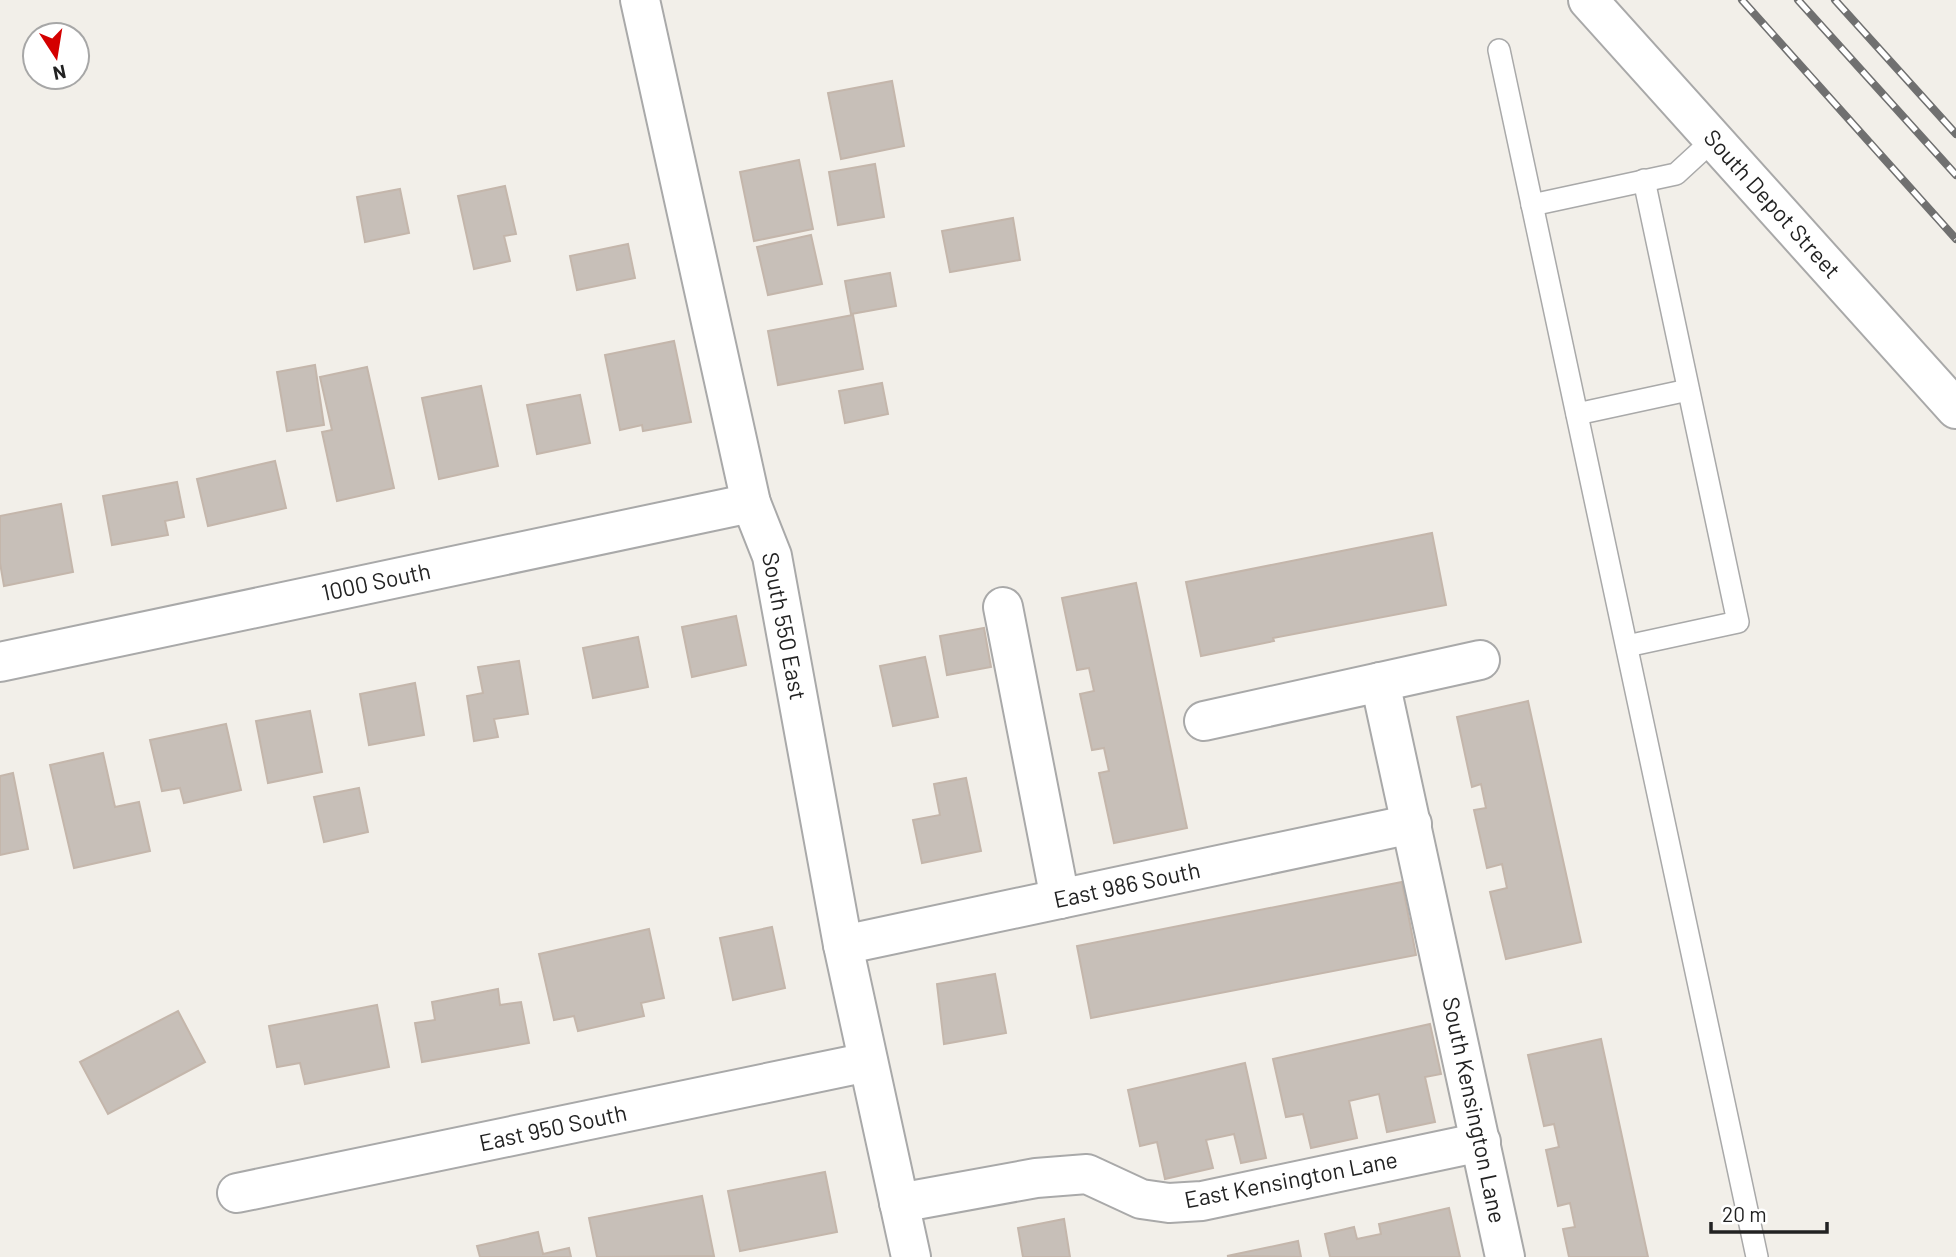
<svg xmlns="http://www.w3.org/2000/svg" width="1956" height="1257" viewBox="0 0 1956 1257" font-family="Barlow,sans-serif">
  <rect width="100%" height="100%" fill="#f2efe9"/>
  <g fill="#c7bfb8" stroke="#c4b6ab" stroke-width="2">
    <path d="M 892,81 L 904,146 L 841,159 L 828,93 Z"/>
    <path d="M 799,160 L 813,229 L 754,241 L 740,172 Z"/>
    <path d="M 875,164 L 884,217 L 838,225 L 829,172 Z"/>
    <path d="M 505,186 L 516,234 L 504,236 L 510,261 L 474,269 L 458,196 Z"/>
    <path d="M 400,189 L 409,233 L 365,242 L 357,197 Z"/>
    <path d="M 1013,218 L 1020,260 L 950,272 L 942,231 Z"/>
    <path d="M 811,235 L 822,284 L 768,295 L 757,247 Z"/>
    <path d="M 628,244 L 635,278 L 577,290 L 570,256 Z"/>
    <path d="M 890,273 L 896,306 L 851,314 L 845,281 Z"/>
    <path d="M 853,315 L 863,369 L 778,385 L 768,331 Z"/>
    <path d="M 674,341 L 691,422 L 643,431 L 642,425 L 620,430 L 605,355 Z"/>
    <path d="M 315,365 L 324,425 L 287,431 L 277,372 Z"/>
    <path d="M 367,367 L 394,488 L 337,501 L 322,432 L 332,430 L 320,377 Z"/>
    <path d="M 882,383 L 888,414 L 845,423 L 839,391 Z"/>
    <path d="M 481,386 L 498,466 L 439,479 L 422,398 Z"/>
    <path d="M 580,395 L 590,443 L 537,454 L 527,405 Z"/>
    <path d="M 275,461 L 286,508 L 208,526 L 197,479 Z"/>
    <path d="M 177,482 L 184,517 L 165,521 L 168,535 L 112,545 L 103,496 Z"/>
    <path d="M 61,504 L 73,572 L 4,586 L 0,563 L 0,516 Z"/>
    <path d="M 1432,533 L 1446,605 L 1273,638 L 1274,641 L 1201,656 L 1186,582 Z"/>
    <path d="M 1136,583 L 1187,828 L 1114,843 L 1099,773 L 1109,771 L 1104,748 L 1092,750 L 1080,694 L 1094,691 L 1089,668 L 1077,670 L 1062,598 Z"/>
    <path d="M 736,616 L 746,665 L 692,677 L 682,627 Z"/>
    <path d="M 984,628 L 991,667 L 947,675 L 940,636 Z"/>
    <path d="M 638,637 L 648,687 L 593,698 L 583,648 Z"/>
    <path d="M 925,657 L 938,717 L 893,726 L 880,666 Z"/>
    <path d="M 519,661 L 528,714 L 494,719 L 498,737 L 474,741 L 467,696 L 483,693 L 478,667 Z"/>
    <path d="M 415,683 L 424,735 L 369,745 L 360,694 Z"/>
    <path d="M 1528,701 L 1581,942 L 1506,959 L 1490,892 L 1507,888 L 1502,864 L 1487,868 L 1474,810 L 1486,808 L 1481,784 L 1472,787 L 1457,717 Z"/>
    <path d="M 310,711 L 322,772 L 268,783 L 256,721 Z"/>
    <path d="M 226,724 L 241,790 L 184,803 L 180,788 L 162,791 L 150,740 Z"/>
    <path d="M 103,753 L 115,807 L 139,802 L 150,851 L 74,868 L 50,765 Z"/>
    <path d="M 13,773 L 28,849 L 0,855 L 0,776 Z"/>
    <path d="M 966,778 L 981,851 L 922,863 L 913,820 L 940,815 L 934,784 Z"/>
    <path d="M 359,788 L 368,832 L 324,842 L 314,797 Z"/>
    <path d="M 1402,882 L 1416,955 L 1091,1018 L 1077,946 Z"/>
    <path d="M 772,927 L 785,988 L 733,1000 L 720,938 Z"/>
    <path d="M 649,929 L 664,998 L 641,1003 L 644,1016 L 578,1031 L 574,1016 L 554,1020 L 539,954 Z"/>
    <path d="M 995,974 L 1006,1033 L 944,1044 L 937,984 Z"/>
    <path d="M 498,989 L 500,1005 L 521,1002 L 529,1043 L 422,1062 L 415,1023 L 435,1020 L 432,1002 Z"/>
    <path d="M 377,1005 L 389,1067 L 305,1084 L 300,1063 L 277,1067 L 269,1026 Z"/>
    <path d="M 178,1011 L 205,1062 L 108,1114 L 80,1062 Z"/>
    <path d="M 1430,1024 L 1441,1074 L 1425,1077 L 1435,1122 L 1387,1132 L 1379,1094 L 1349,1101 L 1357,1138 L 1311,1148 L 1303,1114 L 1286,1117 L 1273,1059 Z"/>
    <path d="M 1601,1039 L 1648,1257 L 1569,1257 L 1563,1229 L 1575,1227 L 1570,1203 L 1558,1206 L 1546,1150 L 1559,1147 L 1554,1124 L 1544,1126 L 1528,1055 Z"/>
    <path d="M 1245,1063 L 1266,1158 L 1241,1163 L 1234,1134 L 1206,1140 L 1213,1168 L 1165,1179 L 1157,1142 L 1140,1146 L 1128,1090 Z"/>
    <path d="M 825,1172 L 837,1232 L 740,1251 L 728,1191 Z"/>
    <path d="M 702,1196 L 714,1256 L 597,1257 L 589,1218 Z"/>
    <path d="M 1449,1208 L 1460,1257 L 1330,1257 L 1325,1234 L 1354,1227 L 1357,1239 L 1381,1234 L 1379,1224 Z"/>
    <path d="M 1064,1219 L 1070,1257 L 1023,1257 L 1018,1228 Z"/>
    <path d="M 538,1232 L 543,1254 L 569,1248 L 571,1257 L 480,1257 L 477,1246 Z"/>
    <path d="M 1298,1241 L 1301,1257 L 1227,1256 Z"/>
  </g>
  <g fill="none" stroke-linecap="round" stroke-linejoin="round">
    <g stroke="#a9a9a9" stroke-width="24">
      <g id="service">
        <path d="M 1499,50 L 1757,1257"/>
        <path d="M 1532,205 L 1676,174 L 1713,140"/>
        <path d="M 1577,414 L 1688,390"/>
        <path d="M 1627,646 L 1738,622 L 1644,180"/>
      </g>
    </g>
    <g stroke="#a9a9a9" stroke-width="42">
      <g id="minor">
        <path d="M 640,0 L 751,503 L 772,556 L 843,945 L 911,1257"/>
        <path d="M 1003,607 L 1060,899"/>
        <path d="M 0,662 L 751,503"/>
        <path d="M 1380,682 L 1505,1257"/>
        <path d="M 1204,721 L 1480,660"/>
        <path d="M 843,945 L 1412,824"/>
        <path d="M 237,1193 L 868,1062"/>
        <path d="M 899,1203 L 1036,1178 L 1087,1174 L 1141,1199 L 1169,1203 L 1202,1201 L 1481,1142"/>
      </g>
    </g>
    <g stroke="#a9a9a9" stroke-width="42">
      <path id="tertiary" d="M 1588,0 L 1956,409"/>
    </g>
    <use href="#service" stroke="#fff" stroke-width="21"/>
    <use href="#minor" stroke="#fff" stroke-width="38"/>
    <use href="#tertiary" stroke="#fff" stroke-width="38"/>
    <g stroke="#707070" stroke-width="8">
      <g id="rail">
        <path d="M 1742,0 L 1956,239"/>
        <path d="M 1798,0 L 1956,175"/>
        <path d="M 1835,0 L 1956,134"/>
      </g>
    </g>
    <use href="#rail" stroke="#fff" stroke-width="5" stroke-dasharray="16" stroke-linecap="butt"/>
  </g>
  <g text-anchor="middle" stroke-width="5" stroke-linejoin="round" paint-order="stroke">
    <g font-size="23" fill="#222" stroke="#fff">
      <text transform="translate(1772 204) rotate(48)" y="8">South Depot Street</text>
      <text transform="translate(376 582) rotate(-12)" y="8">1000 South</text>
      <text transform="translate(784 626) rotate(79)" y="8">South 550 East</text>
      <text transform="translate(1127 885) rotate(-12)" y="8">East 986 South</text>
      <text transform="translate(1474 1110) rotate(78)" y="8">South Kensington Lane</text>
      <text transform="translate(553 1128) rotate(-12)" y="8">East 950 South</text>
      <text transform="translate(1291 1180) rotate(-11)" y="8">East Kensington Lane</text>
    </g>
  </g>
  <g transform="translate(56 56) rotate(168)"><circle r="33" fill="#ffffff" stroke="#a7a7a7" stroke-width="2"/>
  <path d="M0-5L12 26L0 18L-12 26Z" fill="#d40000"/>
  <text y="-10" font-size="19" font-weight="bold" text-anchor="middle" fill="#222222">N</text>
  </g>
  <path d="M1711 1222v10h116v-10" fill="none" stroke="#222222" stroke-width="3.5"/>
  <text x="1722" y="1222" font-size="21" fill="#222222" stroke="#ffffff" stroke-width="5" paint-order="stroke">20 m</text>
</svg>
